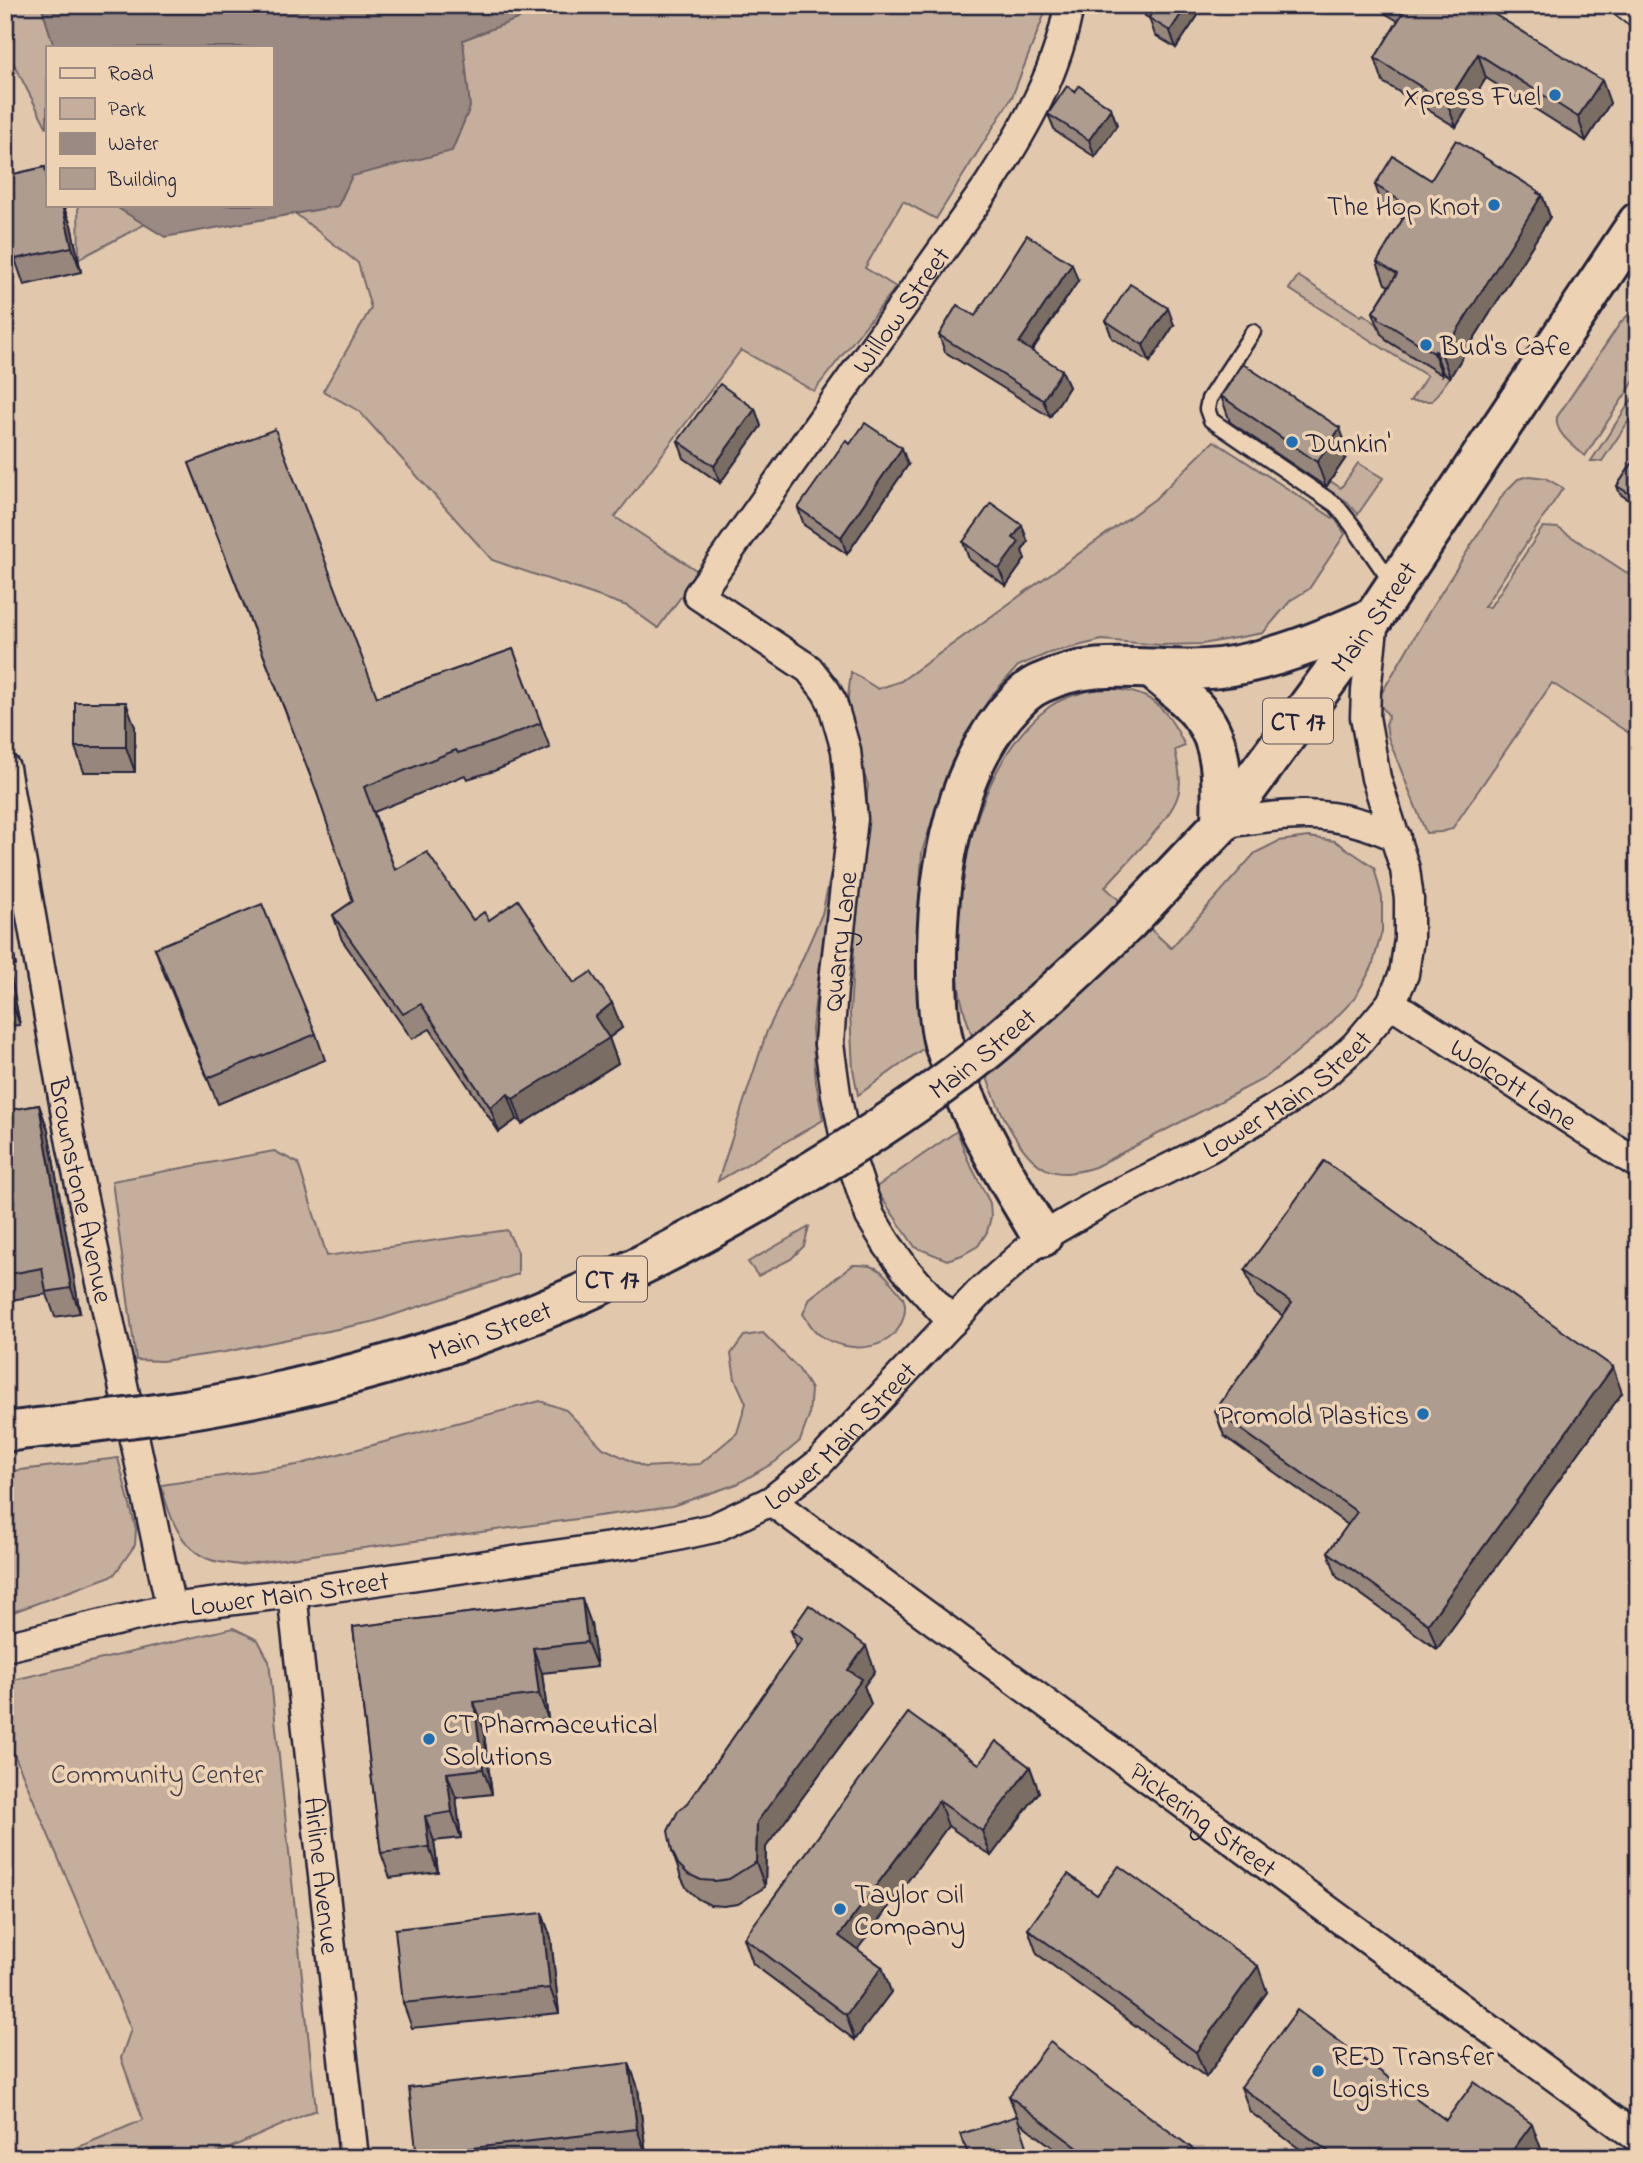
<svg xmlns="http://www.w3.org/2000/svg" width="1643" height="2163" viewBox="0 0 1643 2163" font-family="'Indie Flower',sans-serif">
  <rect width="100%" height="100%" fill="#e1c8ad"/>
  <filter id="ink" filterUnits="userSpaceOnUse"><feTurbulence type="fractalNoise" baseFrequency=".0143" numOctaves="2"/><feDisplacementMap in="SourceGraphic" scale="14" xChannelSelector="R" yChannelSelector="G"/><feConvolveMatrix kernelMatrix="1 2 1 2 8 2 1 2 1" color-interpolation-filters="sRGB"/></filter>
  <g filter="url(#ink)">
    <g fill="#c5af9c" stroke="#74686c" stroke-width="2">
      <path d="M 5,5 L 1048,5 L 1012,97 L 936,219 L 903,201 L 865,268 L 896,287 L 814,391 L 741,350 L 615,517 L 699,572 L 658,628 L 627,606 L 492,560 L 359,411 L 323,391 L 371,308 L 358,263 L 296,214 L 145,224 L 79,259 L 78,205 L 271,205 L 271,47 L 47,47 L 47,128 L 5,47 Z"/>
      <path d="M 1298,276 L 1361,316 L 1363,314 L 1450,377 L 1432,401 L 1410,401 L 1427,376 L 1289,289 Z"/>
      <path d="M 1638,311 L 1638,375 L 1585,456 C 1574,446 1554,433 1557,417 L 1621,322 L 1629,314 Z"/>
      <path d="M 1638,390 L 1638,407 L 1602,461 L 1591,461 Z"/>
      <path d="M 1214,441 L 1336,520 L 1345,534 L 1309,589 L 1291,600 L 1263,633 L 1202,644 L 1161,645 L 1102,640 L 1049,653 L 1018,666 L 991,696 L 951,763 L 922,852 L 918,926 L 918,982 L 928,1045 L 858,1095 L 853,1069 L 850,1013 L 857,899 L 868,785 L 845,722 L 851,672 L 878,689 L 901,681 L 1155,499 Z"/>
      <path d="M 1358,463 L 1383,478 L 1358,514 L 1346,501 L 1325,489 L 1330,481 L 1341,488 Z"/>
      <path d="M 1530,476 L 1545,478 L 1563,488 L 1484,607 L 1490,607 L 1543,527 L 1558,528 L 1638,580 L 1638,739 L 1552,683 L 1452,829 L 1441,832 L 1426,833 L 1388,737 L 1386,724 L 1389,716 L 1377,701 L 1429,612 L 1504,493 L 1518,479 Z"/>
      <path d="M 1098,688 C 1148,689 1164,702 1185,746 L 1175,750 C 1178,765 1183,783 1177,798 C 1168,823 1124,865 1105,887 L 1171,948 L 1255,853 L 1279,841 L 1308,837 L 1335,841 L 1374,867 L 1382,898 L 1382,931 L 1372,967 L 1355,998 L 1327,1027 L 1265,1078 L 1095,1167 C 1079,1172 1059,1177 1044,1168 C 1018,1154 996,1103 986,1075 C 976,1044 961,1012 958,979 C 950,893 976,761 1049,707 C 1063,697 1081,693 1098,688 Z"/>
      <path d="M 831,873 L 812,1029 L 816,1082 L 823,1120 L 718,1181 L 767,1031 L 801,962 L 822,914 Z"/>
      <path d="M 957,1131 L 967,1158 L 990,1203 L 991,1217 L 987,1232 L 978,1246 L 962,1255 L 947,1260 L 915,1247 L 875,1188 Z"/>
      <path d="M 274,1151 L 298,1163 L 327,1256 L 507,1230 L 518,1252 L 518,1274 L 372,1322 L 225,1352 L 162,1361 L 136,1360 L 112,1181 Z"/>
      <path d="M 809,1227 L 804,1246 L 791,1259 L 758,1276 L 748,1262 Z"/>
      <path d="M 853,1265 C 874,1264 881,1268 893,1285 C 896,1289 901,1294 903,1298 C 906,1304 905,1313 903,1319 C 892,1353 845,1354 820,1335 C 813,1331 808,1321 803,1314 L 810,1298 Z"/>
      <path d="M 763,1333 L 798,1368 L 811,1389 L 809,1416 L 800,1441 L 775,1462 L 737,1484 L 672,1506 L 239,1565 C 230,1563 220,1563 211,1560 C 179,1549 169,1514 161,1485 L 297,1465 L 540,1401 L 566,1410 L 603,1448 L 644,1467 L 700,1464 L 737,1433 L 746,1403 L 735,1379 L 731,1354 L 744,1336 Z"/>
      <path d="M 118,1458 L 136,1529 L 135,1545 L 114,1575 L 5,1615 L 5,1472 Z"/>
      <path d="M 233,1628 L 258,1640 L 269,1661 L 316,2110 L 207,2158 L 80,2158 L 76,2148 L 143,2120 L 121,2058 L 131,2029 L 5,1733 L 5,1682 Z"/>
    </g>
    <path fill="#9b8a83" stroke="#6b6066" stroke-width="2" d="M 41,5 L 554,5 L 463,40 L 470,107 L 452,151 L 352,176 L 338,206 L 165,237 L 113,205 L 271,205 L 271,47 L 54,47 Z"/>
    <g fill="none" stroke-linecap="round" stroke-linejoin="round">
      <g stroke="#22223b" stroke-width="19">
        <path id="lane" d="M 1253,332 L 1209,399 L 1207,409 L 1211,420 L 1336,505 L 1352,525 L 1392,583"/>
      </g>
      <g stroke="#22223b" stroke-width="33">
        <g id="street">
          <path d="M 1627,5 L 1638,13"/>
          <path id="s1" d="M 5,768 L 71,1143 L 171,1608"/>
          <path d="M 1221,824 C 1285,813 1335,807 1396,837"/>
          <path id="s2" d="M 1391,1003 L 1638,1164"/>
          <path id="s3" d="M 952,1322 L 905,1269 L 887,1244 L 870,1216 L 846,1144 L 836,1094 L 829,1044 L 833,989 L 853,819 L 846,750 L 832,702 L 826,691 L 809,669 L 698,595 L 989,184 C 1025,128 1058,72 1069,5"/>
          <path id="s4" d="M 771,1501 L 1638,2138"/>
          <path id="s5" d="M 292,1593 L 354,2158"/>
          <path id="s6" d="M 5,1647 L 171,1608 L 292,1593 L 659,1540 L 714,1528 L 771,1501 L 818,1464 L 978,1294 L 1042,1237 L 1105,1200 L 1209,1148 L 1292,1098 L 1322,1076 L 1355,1046 L 1391,1003 L 1404,974 L 1409,939 L 1409,899 L 1405,869 L 1376,778 L 1365,717 L 1366,691 L 1374,620"/>
        </g>
      </g>
      <g stroke="#22223b" stroke-width="44">
        <g id="highway">
          <path d="M 1152,669 C 1168,683 1187,697 1200,714 C 1225,745 1222,787 1221,824"/>
          <path id="s7" d="M 1127,923 L 1221,824 L 1374,617 L 1638,222"/>
          <path d="M 1042,1237 C 1010,1184 978,1132 955,1073 C 952,1064 947,1054 944,1044 C 938,1020 937,994 937,970 C 936,885 950,782 1005,714 C 1016,702 1026,689 1041,683 C 1102,655 1156,675 1219,668 C 1273,661 1325,639 1374,617"/>
        </g>
      </g>
      <use href="#lane" stroke="#edd2b4" stroke-width="14"/>
      <use href="#street" stroke="#edd2b4" stroke-width="28"/>
      <use href="#highway" stroke="#edd2b4" stroke-width="38"/>
      <g stroke="#22223b" stroke-width="44" stroke-linecap="butt">
        <g id="highway-bridge">
          <path id="s8" d="M 5,1432 C 78,1423 152,1417 225,1403 C 341,1381 460,1346 569,1299 C 654,1262 736,1217 815,1169 C 869,1136 922,1101 972,1062 C 1026,1019 1077,971 1127,923"/>
        </g>
      </g>
      <use href="#highway-bridge" stroke="#edd2b4" stroke-width="38"/>
    </g>
    <g fill="#96867b" stroke="#22223b" stroke-width="2">
      <path d="M 1141,5 L 1199,5 L 1201,11 L 1176,48 L 1155,35 L 1149,18 L 1145,16 Z"/>
      <path d="M 1371,5 L 1479,5 L 1610,103 L 1586,141 L 1486,78 L 1456,127 L 1383,82 L 1375,58 L 1398,21 Z"/>
      <path d="M 1075,92 L 1111,108 L 1117,125 L 1095,157 L 1055,131 L 1048,114 Z"/>
      <path d="M 45,167 L 47,174 L 47,205 L 63,205 L 71,225 L 81,272 L 24,285 L 15,259 L 11,241 L 5,242 L 5,176 Z"/>
      <path d="M 1431,180 L 1538,191 L 1540,194 L 1542,195 L 1550,217 L 1450,377 L 1443,373 L 1442,375 L 1386,340 L 1385,337 L 1381,334 L 1373,312 L 1389,286 L 1385,284 L 1377,262 L 1403,219 L 1383,207 L 1375,185 Z"/>
      <path d="M 1078,281 L 1032,351 L 1069,387 L 1050,417 L 945,352 L 939,335 L 975,316 Z"/>
      <path d="M 1106,321 L 1174,325 L 1150,362 L 1112,338 Z"/>
      <path d="M 1221,396 L 1349,453 L 1326,487 L 1230,422 Z"/>
      <path d="M 755,409 L 761,426 L 720,483 L 684,458 L 678,441 Z"/>
      <path d="M 1638,455 L 1638,506 L 1620,494 L 1617,486 Z"/>
      <path d="M 189,463 L 377,697 L 513,649 L 550,748 L 494,771 L 467,779 L 465,775 L 374,812 L 395,870 L 473,920 L 489,920 L 574,983 L 622,1028 L 609,1038 L 618,1063 L 522,1124 L 517,1119 L 499,1132 L 430,1029 L 412,1039 L 342,940 L 333,915 L 353,901 L 320,801 Z"/>
      <path d="M 908,465 L 847,554 L 804,525 L 798,508 Z"/>
      <path d="M 963,542 L 1028,542 L 1022,551 L 1025,559 L 1006,586 L 969,559 Z"/>
      <path d="M 135,727 L 135,772 L 84,772 L 75,747 Z"/>
      <path d="M 5,925 L 10,937 L 16,966 L 9,967 L 20,1025 L 9,1026 L 9,1044 L 5,1044 Z"/>
      <path d="M 155,948 L 316,1034 L 325,1060 L 218,1104 L 164,973 Z"/>
      <path d="M 39,1105 L 48,1130 L 80,1313 L 55,1317 L 47,1294 L 5,1301 L 5,1111 Z"/>
      <path d="M 1245,1270 L 1622,1393 L 1437,1649 L 1337,1577 L 1328,1552 L 1348,1525 L 1224,1436 L 1215,1411 L 1283,1316 L 1255,1295 Z"/>
      <path d="M 582,1599 L 591,1624 L 597,1667 L 542,1673 L 548,1719 L 483,1727 L 492,1794 L 456,1798 L 461,1838 L 434,1841 L 438,1872 L 390,1878 L 381,1853 L 353,1627 Z"/>
      <path d="M 791,1631 L 875,1671 L 864,1686 L 871,1704 L 766,1847 L 765,1887 L 738,1904 L 724,1906 L 710,1905 L 698,1899 L 687,1889 L 681,1877 L 672,1851 L 688,1802 L 797,1647 Z"/>
      <path d="M 979,1764 L 1030,1767 L 1039,1792 L 991,1856 L 948,1826 L 857,1949 L 882,1967 L 891,1992 L 855,2040 L 753,1964 L 744,1938 Z"/>
      <path d="M 1097,1895 L 1267,1992 L 1206,2077 L 1037,1954 L 1028,1929 Z"/>
      <path d="M 542,1913 L 551,1938 L 559,2013 L 412,2028 L 403,2003 Z"/>
      <path d="M 629,2063 L 638,2088 L 646,2154 L 616,2158 L 417,2158 Z"/>
      <path d="M 1241,2087 L 1446,2120 L 1532,2124 L 1541,2149 L 1535,2158 L 1312,2158 L 1250,2112 Z"/>
      <path d="M 1009,2096 L 1205,2158 L 1067,2158 L 1019,2122 Z"/>
    </g>
    <g fill="#7a6d64" stroke="#22223b" stroke-width="2">
      <path d="M 1187,5 L 1199,5 L 1201,11 L 1176,48 L 1170,31 Z"/>
      <path d="M 1478,54 L 1486,78 L 1456,127 L 1447,103 Z"/>
      <path d="M 1602,80 L 1610,103 L 1586,141 L 1578,117 Z"/>
      <path d="M 1111,108 L 1117,125 L 1095,157 L 1089,140 Z"/>
      <path d="M 1538,191 L 1541,197 L 1542,195 L 1550,217 L 1450,377 L 1442,355 Z"/>
      <path d="M 62,205 L 71,225 L 81,272 L 72,247 Z"/>
      <path d="M 1072,264 L 1078,281 L 1025,360 L 1019,343 Z"/>
      <path d="M 1168,308 L 1174,325 L 1150,362 L 1143,345 Z"/>
      <path d="M 1435,351 L 1443,373 L 1442,375 L 1434,353 Z"/>
      <path d="M 1062,370 L 1069,387 L 1050,417 L 1043,400 Z"/>
      <path d="M 755,409 L 761,426 L 720,483 L 714,466 Z"/>
      <path d="M 1340,428 L 1349,453 L 1326,487 L 1317,462 Z"/>
      <path d="M 902,448 L 908,465 L 847,554 L 841,537 Z"/>
      <path d="M 1022,525 L 1028,542 L 1022,551 L 1025,559 L 1006,586 L 999,569 L 1013,538 Z"/>
      <path d="M 126,702 L 135,727 L 135,772 L 126,747 Z"/>
      <path d="M 5,925 L 10,937 L 16,966 L 7,941 L 5,933 Z"/>
      <path d="M 5,958 L 9,967 L 20,1025 L 11,1000 L 5,972 Z"/>
      <path d="M 612,1003 L 622,1028 L 604,1041 L 609,1038 L 618,1063 L 522,1124 L 513,1099 L 595,1017 Z"/>
      <path d="M 5,1017 L 9,1026 L 9,1044 L 5,1034 Z"/>
      <path d="M 508,1094 L 517,1119 L 499,1132 L 490,1107 Z"/>
      <path d="M 39,1105 L 48,1130 L 80,1313 L 71,1288 Z"/>
      <path d="M 1613,1367 L 1622,1393 L 1437,1649 L 1428,1624 Z"/>
      <path d="M 582,1599 L 591,1624 L 597,1667 L 587,1642 Z"/>
      <path d="M 866,1646 L 875,1671 L 864,1686 L 871,1704 L 766,1847 L 765,1887 L 756,1862 L 757,1822 L 848,1670 Z"/>
      <path d="M 533,1648 L 542,1673 L 548,1719 L 539,1694 Z"/>
      <path d="M 474,1702 L 483,1727 L 492,1794 L 483,1769 Z"/>
      <path d="M 1030,1767 L 1039,1792 L 991,1856 L 982,1831 Z"/>
      <path d="M 447,1773 L 456,1798 L 461,1838 L 452,1812 Z"/>
      <path d="M 939,1801 L 948,1826 L 849,1961 L 839,1936 Z"/>
      <path d="M 425,1816 L 434,1841 L 438,1872 L 429,1847 Z"/>
      <path d="M 542,1913 L 551,1938 L 559,2013 L 550,1988 Z"/>
      <path d="M 1258,1966 L 1267,1992 L 1206,2077 L 1196,2052 Z"/>
      <path d="M 882,1967 L 891,1992 L 855,2040 L 846,2015 Z"/>
      <path d="M 629,2063 L 638,2088 L 646,2154 L 637,2129 Z"/>
      <path d="M 1532,2124 L 1541,2149 L 1535,2158 L 1507,2158 Z"/>
    </g>
    <g fill="#ae9c8f" stroke="#22223b" stroke-width="2">
      <path d="M 1149,5 L 1187,5 L 1170,31 L 1149,18 L 1154,8 Z"/>
      <path d="M 1402,5 L 1479,5 L 1602,80 L 1578,117 L 1478,54 L 1447,103 L 1375,58 L 1406,8 Z"/>
      <path d="M 1067,86 L 1075,92 L 1079,86 L 1111,108 L 1089,140 L 1048,114 Z"/>
      <path d="M 1456,140 L 1538,191 L 1537,193 L 1542,195 L 1442,355 L 1435,351 L 1434,353 L 1378,318 L 1379,316 L 1373,312 L 1397,274 L 1377,262 L 1410,207 L 1375,185 L 1393,156 L 1431,180 Z"/>
      <path d="M 45,167 L 47,179 L 47,205 L 62,205 L 72,247 L 15,259 L 5,216 L 5,176 Z"/>
      <path d="M 1027,235 L 1072,264 L 1019,343 L 1062,370 L 1043,400 L 939,335 L 957,305 L 975,316 Z"/>
      <path d="M 1130,284 L 1168,308 L 1143,345 L 1106,321 Z"/>
      <path d="M 1243,364 L 1340,428 L 1317,462 L 1221,396 Z"/>
      <path d="M 720,384 L 755,409 L 714,466 L 678,441 Z"/>
      <path d="M 865,423 L 902,448 L 841,537 L 798,508 L 846,440 L 850,444 Z"/>
      <path d="M 275,429 L 377,697 L 513,649 L 541,723 L 485,745 L 458,753 L 456,750 L 364,787 L 395,870 L 427,852 L 473,920 L 484,912 L 489,920 L 518,900 L 574,983 L 591,972 L 612,1003 L 595,1017 L 609,1038 L 513,1099 L 508,1094 L 490,1107 L 421,1004 L 403,1014 L 333,915 L 353,901 L 316,790 L 189,463 Z"/>
      <path d="M 1638,455 L 1638,499 L 1617,486 Z"/>
      <path d="M 991,503 L 1022,525 L 1013,538 L 1019,542 L 999,569 L 963,542 Z"/>
      <rect x="75" y="702" width="51" height="45"/>
      <path d="M 262,904 L 316,1034 L 208,1078 L 155,948 Z"/>
      <path d="M 5,972 L 11,1000 L 5,1000 Z"/>
      <path d="M 39,1105 L 71,1288 L 46,1292 L 42,1268 L 5,1275 L 5,1111 Z"/>
      <path d="M 1324,1161 L 1613,1367 L 1428,1624 L 1328,1552 L 1357,1512 L 1215,1411 L 1292,1303 L 1245,1270 Z"/>
      <path d="M 582,1599 L 587,1642 L 533,1648 L 539,1694 L 474,1702 L 483,1769 L 447,1773 L 452,1812 L 425,1816 L 429,1847 L 381,1853 L 353,1627 Z"/>
      <path d="M 809,1605 L 866,1646 L 848,1670 L 862,1679 L 757,1822 L 756,1862 L 729,1879 L 715,1881 L 701,1880 L 688,1874 L 678,1864 L 672,1851 L 668,1831 L 678,1811 L 688,1802 L 802,1639 L 791,1631 Z"/>
      <path d="M 908,1713 L 979,1764 L 996,1741 L 1030,1767 L 982,1831 L 939,1801 L 839,1936 L 882,1967 L 846,2015 L 744,1938 Z"/>
      <path d="M 1119,1866 L 1258,1966 L 1196,2052 L 1028,1929 L 1068,1874 L 1097,1895 Z"/>
      <path d="M 542,1913 L 550,1988 L 403,2003 L 395,1929 Z"/>
      <path d="M 1297,2010 L 1446,2120 L 1474,2082 L 1532,2124 L 1507,2158 L 1337,2158 L 1241,2087 Z"/>
      <path d="M 1050,2042 L 1205,2158 L 1091,2158 L 1009,2096 Z"/>
      <path d="M 629,2063 L 637,2129 L 455,2150 L 456,2158 L 417,2158 L 409,2088 Z"/>
      <path d="M 1017,2116 L 1031,2158 L 969,2158 L 961,2134 Z"/>
    </g>
  </g>
  <g fill="#1f6fb2" stroke="#edd2b4" stroke-width="2.5">
    <circle cx="1555" cy="95" r="7"/>
    <circle cx="1494" cy="205" r="7"/>
    <circle cx="1426" cy="345" r="7"/>
    <circle cx="1292" cy="442" r="7"/>
    <circle cx="1423" cy="1414" r="7"/>
    <circle cx="429" cy="1739" r="7"/>
    <circle cx="840" cy="1909" r="7"/>
    <circle cx="1318" cy="2071" r="7"/>
  </g>
  <g text-anchor="middle" stroke-width="7" stroke-linejoin="round" paint-order="stroke">
    <g fill="#edd2b4" stroke="#5f575f" stroke-width="2">
      <rect x="1263" y="698.5" width="70" height="45" rx="5"/>
      <rect x="577" y="1256.5" width="70" height="45" rx="5"/>
    </g>
    <g font-size="26" font-weight="bold" fill="#22223b">
      <text x="1298" y="730">CT 17</text>
      <text x="612" y="1288">CT 17</text>
    </g>
    <g font-size="28" fill="#22223b" stroke="#edd2b4" text-anchor="start">
      <text x="1541" y="105" text-anchor="end">Xpress Fuel</text>
      <text x="1480" y="215" text-anchor="end">The Hop Knot</text>
      <text x="1440" y="355">Bud's Cafe</text>
      <text x="1306" y="452">Dunkin'</text>
      <text x="1409" y="1424" text-anchor="end">Promold Plastics</text>
      <text x="443" y="1733">CT Pharmaceutical<tspan x="443" dy="32">Solutions</tspan></text>
      <text x="854" y="1903">Taylor Oil<tspan x="854" dy="32">Company</tspan></text>
      <text x="1332" y="2065">RED Transfer<tspan x="1332" dy="32">Logistics</tspan></text>
    </g>
    <g font-size="28" fill="#22223b" stroke="#edd2b4">
      <text dy="10" stroke="none"><textPath href="#s3" startOffset="1181">Willow Street</textPath></text>
      <text dy="10" stroke="none"><textPath href="#s7" startOffset="394">Main Street</textPath></text>
      <text dy="10" stroke="none"><textPath href="#s3" startOffset="415">Quarry Lane</textPath></text>
      <text dy="10" stroke="none"><textPath href="#s8" startOffset="1064">Main Street</textPath></text>
      <text dy="10" stroke="none"><textPath href="#s2" startOffset="147">Wolcott Lane</textPath></text>
      <text dy="10" stroke="none"><textPath href="#s6" startOffset="1446">Lower Main Street</textPath></text>
      <text dy="10" stroke="none"><textPath href="#s1" startOffset="429">Brownstone Avenue</textPath></text>
      <text dy="10" stroke="none"><textPath href="#s8" startOffset="497">Main Street</textPath></text>
      <text dy="10" stroke="none"><textPath href="#s6" startOffset="878">Lower Main Street</textPath></text>
      <text dy="10" stroke="none"><textPath href="#s6" startOffset="290">Lower Main Street</textPath></text>
      <text dy="10" stroke="none"><textPath href="#s4" startOffset="537">Pickering Street</textPath></text>
      <text dy="10" stroke="none"><textPath href="#s5" startOffset="284">Airline Avenue</textPath></text>
    </g>
    <g font-size="28" fill="#433e4e" stroke="#edd2b4">
      <text x="157" y="1783">Community Center</text>
    </g>
  </g>
  <rect width="1643" height="2163" fill="none" stroke="#edd2b4" stroke-width="28"/>
  <rect x="14" y="14" width="1615" height="2135" fill="none" stroke="#22223b" stroke-width="2.5" filter="url(#ink)"/>
  <rect x="46" y="46" width="228" height="161" fill="#edd2b4" stroke="#9c8c84" stroke-width="2"/>
  <rect x="60" y="68" width="35" height="10" fill="#edd2b4" stroke="#9c8c84" stroke-width="2"/>
  <text x="108" y="80" font-size="21" fill="#22223b">Road</text>
  <rect x="60" y="98" width="35" height="21" fill="#c5af9c" stroke="#9c8c84" stroke-width="2"/>
  <text x="108" y="116" font-size="21" fill="#22223b">Park</text>
  <rect x="60" y="133" width="35" height="21" fill="#9b8a83" stroke="#9c8c84" stroke-width="2"/>
  <text x="108" y="150" font-size="21" fill="#22223b">Water</text>
  <rect x="60" y="168" width="35" height="21" fill="#ae9c8f" stroke="#9c8c84" stroke-width="2"/>
  <text x="108" y="186" font-size="21" fill="#22223b">Building</text>
</svg>
